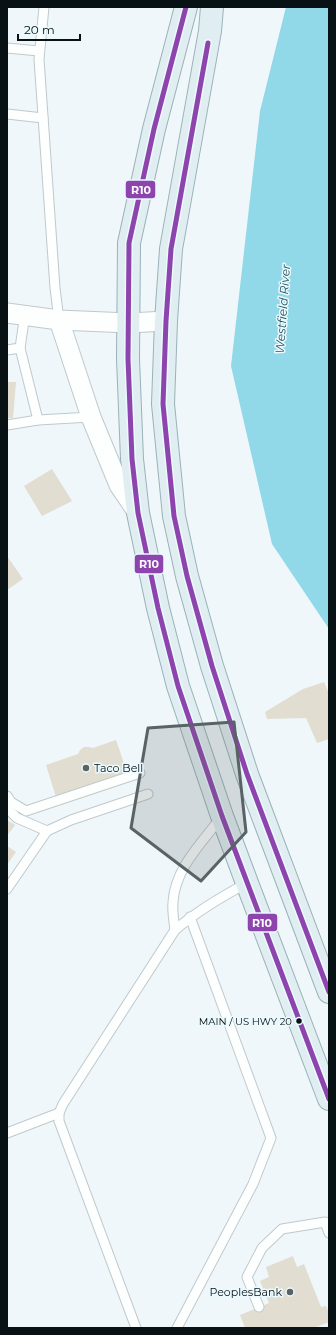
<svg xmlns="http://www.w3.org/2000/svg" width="336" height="1335" viewBox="0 0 336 1335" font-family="Montserrat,sans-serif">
  <rect width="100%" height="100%" fill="#eff7fa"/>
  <path fill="#91d8e9" d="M 286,7 L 329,7 L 329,629 L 272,544 L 231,366 L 260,111 Z"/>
  <g fill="#e1ddd1">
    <path d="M 7,382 L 16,382 L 13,418 L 7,418 Z"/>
    <path d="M 52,469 L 72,501 L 42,516 L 24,486 Z"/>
    <path d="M 7,556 L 23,579 L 7,590 Z"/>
    <path d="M 324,682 L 329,694 L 329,739 L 317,743 L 306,718 L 267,719 L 265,712 L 303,689 Z"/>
    <path d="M 116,740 L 127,772 L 56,797 L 46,765 L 78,754 L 80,750 L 84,747 L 89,747 L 93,748 Z"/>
    <path d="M 7,820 L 15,825 L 7,836 Z"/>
    <path d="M 7,846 L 16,852 L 7,865 Z"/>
    <path d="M 293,1256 L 297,1267 L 304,1264 L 321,1307 L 326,1306 L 329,1313 L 329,1322 L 314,1328 L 277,1328 L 277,1327 L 274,1328 L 245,1328 L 240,1315 L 269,1303 L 260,1281 L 269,1277 L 266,1267 Z"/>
  </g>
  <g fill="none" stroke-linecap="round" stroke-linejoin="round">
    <g stroke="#c0c9cb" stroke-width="11">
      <g id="service">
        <path d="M 44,7 L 39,59 L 55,288 L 59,320"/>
        <path d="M 7,48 L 39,51"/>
        <path d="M 7,114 L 43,118"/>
        <path d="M 20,348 L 25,314"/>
        <path d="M 7,350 L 20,348 L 38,420"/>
        <path d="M 7,425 L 38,420 L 91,417"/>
        <path d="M 7,796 L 11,802 L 26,811 L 140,773"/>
        <path d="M 7,808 L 17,818 L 47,831"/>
        <path d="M 7,889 L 47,831 L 71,820 L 148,794"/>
        <path d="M 175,930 C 174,921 172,911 173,902 C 175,868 202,843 222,816"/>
        <path d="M 59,1113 L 63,1104 L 175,930 C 197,911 221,897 247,883"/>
        <path d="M 7,1133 L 59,1113 L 59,1121 L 136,1328"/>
        <path d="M 259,1307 L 247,1277 L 262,1248 L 282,1229 L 325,1222 L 329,1233"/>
        <path d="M 177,1328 L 253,1184 L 271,1138 L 190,917"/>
      </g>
    </g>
    <g stroke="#c0c9cb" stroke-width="21">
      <g id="minor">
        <path d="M 7,313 L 59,320 L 129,323 L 166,321"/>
        <path d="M 59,320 L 91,417 L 119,485 L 138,513"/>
      </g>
    </g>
    <g stroke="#99b2b8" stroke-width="24">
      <g id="primary">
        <path d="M 186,7 L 154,129 L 129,243 L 128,359 L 132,459 L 138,513 L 158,608 L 178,686 L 222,816 L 247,883 L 329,1099"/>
        <path d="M 212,7 L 210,31 L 171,249 L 166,321 L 163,404 L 174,516 L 187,576 L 212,666 L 247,774 L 329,992"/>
      </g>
    </g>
    <use href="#service" stroke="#fdfefe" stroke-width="9"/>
    <use href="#minor" stroke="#fdfefe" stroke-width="19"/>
    <use href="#primary" stroke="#e1eef1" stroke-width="22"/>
    <g stroke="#eafaff" stroke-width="8">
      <g id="bus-1">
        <path d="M 186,7 L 154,129 L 129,243 L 128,359 L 132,459 L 138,513 L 158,608 L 178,686 L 222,816 L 329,1099"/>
        <path d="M 208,43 L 171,249 L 166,321 L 163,404 L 174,516 L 187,576 L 212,666 L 247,774 L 329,992"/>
      </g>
    </g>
    <use href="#bus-1" stroke="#8e44ad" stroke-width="5"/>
  </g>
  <path fill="#596264" fill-opacity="0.2" stroke="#596264" stroke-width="3" stroke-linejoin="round" d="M 234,722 L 246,832 L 201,881 L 131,828 L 148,728 Z"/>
  <g fill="#596264" stroke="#eafaff" stroke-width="1.5">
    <circle cx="86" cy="768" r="4"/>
    <circle cx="290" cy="1292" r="4"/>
  </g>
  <circle fill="#081114" stroke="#eafaff" stroke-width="1.5" cx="299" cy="1021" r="3.5"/>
  <g text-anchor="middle" stroke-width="3" stroke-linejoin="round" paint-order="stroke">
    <g font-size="10" fill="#081114" stroke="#eafaff" text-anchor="end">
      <text x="292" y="1025">MAIN / US HWY 20</text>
    </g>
    <g font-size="11" fill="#081114" stroke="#eafaff" text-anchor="start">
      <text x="94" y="772">Taco Bell</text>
      <text x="282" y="1296" text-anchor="end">PeoplesBank</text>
    </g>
    <g font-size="12" font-style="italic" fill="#26525c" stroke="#eafaff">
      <text transform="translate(283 309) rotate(-86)" y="4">Westfield River</text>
    </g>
  </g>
  <g stroke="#eafaff" stroke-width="1.5">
    <rect x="125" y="180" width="31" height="19" rx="4" fill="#8e44ad"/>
    <rect x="134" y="554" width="30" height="20" rx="4" fill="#8e44ad"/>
    <rect x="247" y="913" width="31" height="19" rx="4" fill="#8e44ad"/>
  </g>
  <g font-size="11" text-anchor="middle" font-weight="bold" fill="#fff">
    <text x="141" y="194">R10</text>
    <text x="149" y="568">R10</text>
    <text x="262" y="927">R10</text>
  </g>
  <rect width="336" height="1335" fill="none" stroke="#081114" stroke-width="16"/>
  <path d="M18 34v6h62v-6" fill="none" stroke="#081114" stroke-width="2"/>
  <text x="24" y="34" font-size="12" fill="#081114" stroke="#eafaff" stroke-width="3" paint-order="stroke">20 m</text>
</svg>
